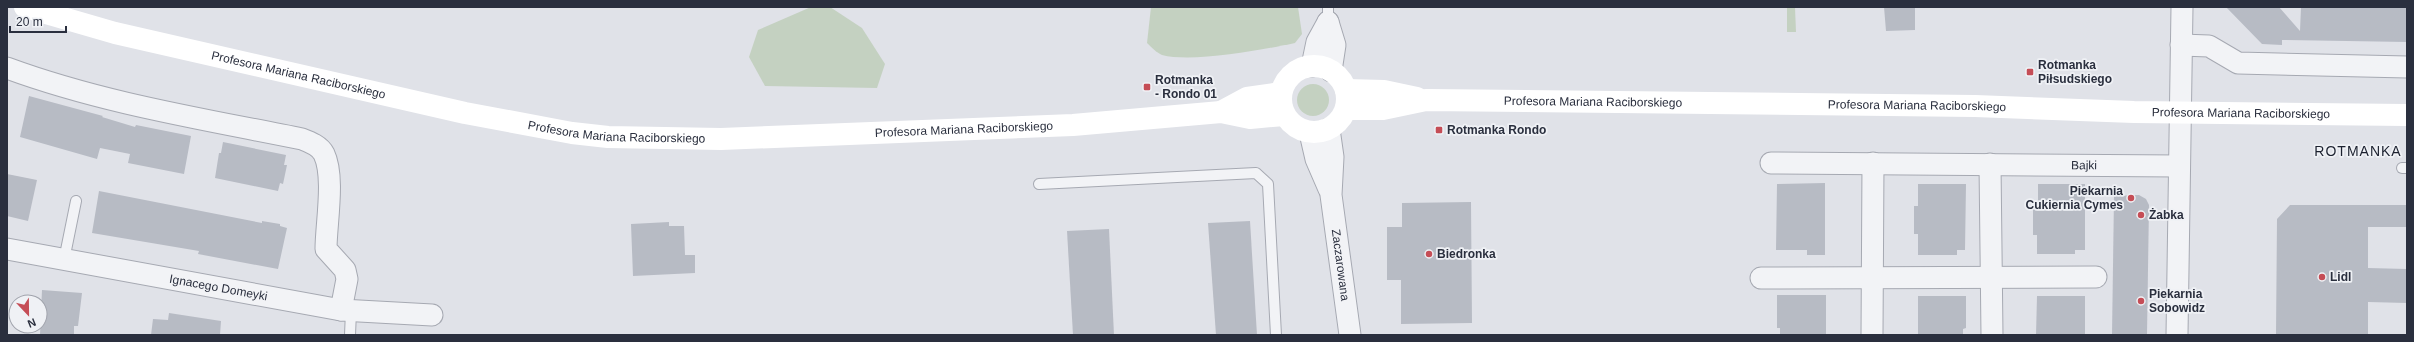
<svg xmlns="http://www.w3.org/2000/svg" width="2414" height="342" viewBox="0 0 2414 342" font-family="Arial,sans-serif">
  <rect width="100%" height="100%" fill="#e0e2e8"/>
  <g fill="#c4d1c1">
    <path d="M 811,7 L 830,7 L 862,28 L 885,64 L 877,88 L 765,86 L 749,57 L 758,30 Z"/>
    <path d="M 1151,7 L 1298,7 L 1302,34 L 1295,43 C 1262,50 1192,63 1162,55 C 1157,53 1151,47 1147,43 Z"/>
    <path d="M 1787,7 L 1795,7 L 1796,32 L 1787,32 Z"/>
    <circle cx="1313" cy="100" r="16"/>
  </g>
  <g fill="#b7bbc4">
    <path d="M 1884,7 L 1915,7 L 1915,30 L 1886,31 Z"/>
    <path d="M 2226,7 L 2279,7 L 2300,31 L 2301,7 L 2407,7 L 2407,42 L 2282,40 L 2282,45 L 2262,44 Z"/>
    <path d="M 29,96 L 103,116 L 102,117 L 135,127 L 136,125 L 191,136 L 184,174 L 128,163 L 130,154 L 100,148 L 97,159 L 20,137 Z"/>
    <path d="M 223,142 L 286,155 L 284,165 L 287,165 L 283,184 L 280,183 L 278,191 L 215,178 L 219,153 L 221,153 Z"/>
    <path d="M 7,174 L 37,180 L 28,221 L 7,216 Z"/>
    <path d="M 1825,183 L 1825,255 L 1807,255 L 1807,250 L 1776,250 L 1777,184 Z"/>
    <path d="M 1918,184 L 1966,184 L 1965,250 L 1957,250 L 1957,255 L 1918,255 L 1918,234 L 1914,234 L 1914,206 L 1918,206 Z"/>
    <path d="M 2038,184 L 2085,184 L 2085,250 L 2075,250 L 2075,254 L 2037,254 L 2037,235 L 2033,235 L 2033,206 L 2038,206 Z"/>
    <path d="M 99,191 L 262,223 L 262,221 L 280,224 L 280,226 L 287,228 L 278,269 L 198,254 L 199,251 L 92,233 Z"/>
    <path d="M 2139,195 L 2146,199 L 2149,205 L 2147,335 L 2112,335 L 2114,196 Z"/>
    <path d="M 1471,202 L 1472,323 L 1401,324 L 1401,280 L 1387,280 L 1387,227 L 1402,227 L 1402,203 Z"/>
    <path d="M 2290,205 L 2407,205 L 2407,227 L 2368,227 L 2368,268 L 2407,269 L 2407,303 L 2368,302 L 2368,335 L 2276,335 L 2277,219 Z"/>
    <path d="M 1250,221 L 1257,335 L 1216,335 L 1208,223 Z"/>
    <path d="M 669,222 L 669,226 L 684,226 L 685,255 L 695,255 L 695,273 L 633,276 L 631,224 Z"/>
    <path d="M 1109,229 L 1114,335 L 1073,335 L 1067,231 Z"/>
    <path d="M 42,290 L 82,293 L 78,326 L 74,326 L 74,335 L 40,335 Z"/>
    <path d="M 1777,295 L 1826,295 L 1826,335 L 1780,335 L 1780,328 L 1777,328 Z"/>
    <path d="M 1918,296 L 1966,296 L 1966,328 L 1963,329 L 1963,335 L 1918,335 Z"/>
    <path d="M 2037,296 L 2085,296 L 2085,335 L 2036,335 Z"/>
    <path d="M 169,313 L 221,321 L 220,335 L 151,335 L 153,319 L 168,320 Z"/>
  </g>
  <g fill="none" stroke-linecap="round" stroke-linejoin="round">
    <g stroke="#a6a9b2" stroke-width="12">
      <g id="lane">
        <path d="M 1328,22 L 1328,7"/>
        <path d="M 2402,168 L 2407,168"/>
        <path d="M 1039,184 L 1256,173 L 1268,184 L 1276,335"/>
        <path d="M 64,260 L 76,201"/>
        <path d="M 350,335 L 351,311"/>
      </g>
    </g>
    <g stroke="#a6a9b2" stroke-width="23">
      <g id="street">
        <path d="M 1328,22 L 1335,45 L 1331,71"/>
        <path d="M 2181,45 L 2209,46 L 2238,63 L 2407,67"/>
        <path d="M 1312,66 L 1317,42 L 1328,22"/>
        <path d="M 7,68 C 102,103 203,119 302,139 C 310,142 320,146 324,154 C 335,177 326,224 326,249 L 345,270 L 347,279 L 341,310"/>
        <path id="s1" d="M 1329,129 L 1333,157 L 1331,195 L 1350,335"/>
        <path d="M 1310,133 L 1316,159 L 1329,189"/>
        <path id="s2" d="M 1771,163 L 2179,166"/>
        <path d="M 1990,164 L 1992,335"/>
        <path id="s3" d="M 7,249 L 341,310 L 432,315"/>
        <path d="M 1761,278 L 2096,277"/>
        <path d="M 1872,335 L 1873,163"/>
        <path d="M 2177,335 L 2182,7"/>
      </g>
    </g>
    <use href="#lane" stroke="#f2f3f6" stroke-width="10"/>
    <use href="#street" stroke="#f2f3f6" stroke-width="21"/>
    <g stroke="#fff" stroke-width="22">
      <path id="s4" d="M 25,7 L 115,33 L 465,113 L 572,133 L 608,137 L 721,139 L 1073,125 L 1221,112 L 1250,118 L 1284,115"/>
      <circle cx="1314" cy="99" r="33"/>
      <path d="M 1346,90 L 1384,91 L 1417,98"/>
      <path id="s5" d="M 1346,109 L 1383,109 L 1426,100 L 1975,106 L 2134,112 L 2407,115"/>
      <path d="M 1221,112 L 1247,98 L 1281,93"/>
    </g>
  </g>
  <g fill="#c54d56" stroke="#eff1f5" stroke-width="1.5">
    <rect x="2026" y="68" width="8" height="8" rx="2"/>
    <rect x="1143" y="83" width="8" height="8" rx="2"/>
    <rect x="1435" y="126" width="8" height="8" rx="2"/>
    <circle cx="2131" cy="198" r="4"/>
    <circle cx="2141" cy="215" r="4"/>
    <circle cx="1429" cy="254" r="4"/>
    <circle cx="2322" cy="277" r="4"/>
    <circle cx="2141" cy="301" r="4"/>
  </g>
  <g text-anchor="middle" stroke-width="3.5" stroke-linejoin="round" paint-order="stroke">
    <g font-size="12" font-weight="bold" fill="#2a2f3e" stroke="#eff1f5" text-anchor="start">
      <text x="2038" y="69">Rotmanka<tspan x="2038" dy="14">Piłsudskiego</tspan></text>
      <text x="1155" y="84">Rotmanka<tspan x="1155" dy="14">- Rondo 01</tspan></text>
      <text x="1447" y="134">Rotmanka Rondo</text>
      <text x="2123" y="195" text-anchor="end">Piekarnia<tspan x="2123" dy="14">Cukiernia Cymes</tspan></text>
      <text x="2149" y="219">Żabka</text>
      <text x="1437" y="258">Biedronka</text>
      <text x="2330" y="281">Lidl</text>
      <text x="2149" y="298">Piekarnia<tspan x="2149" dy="14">Sobowidz</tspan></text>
    </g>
    <g font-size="12" fill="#2a2f3e" stroke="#eff1f5">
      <text dy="4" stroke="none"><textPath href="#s4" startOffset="282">Profesora Mariana Raciborskiego</textPath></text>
      <text dy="4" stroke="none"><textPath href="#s5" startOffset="248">Profesora Mariana Raciborskiego</textPath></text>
      <text dy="4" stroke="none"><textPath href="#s5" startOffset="572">Profesora Mariana Raciborskiego</textPath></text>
      <text dy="4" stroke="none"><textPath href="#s5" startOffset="896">Profesora Mariana Raciborskiego</textPath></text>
      <text dy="4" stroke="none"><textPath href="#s4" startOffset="954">Profesora Mariana Raciborskiego</textPath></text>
      <text dy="4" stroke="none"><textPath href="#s4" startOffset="606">Profesora Mariana Raciborskiego</textPath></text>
      <text dy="4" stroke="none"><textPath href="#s2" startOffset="313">Bajki</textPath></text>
      <text dy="4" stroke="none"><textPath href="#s1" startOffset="137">Zaczarowana</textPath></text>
      <text dy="4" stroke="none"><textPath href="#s3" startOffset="215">Ignacego Domeyki</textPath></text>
    </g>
    <g font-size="14" letter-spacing="1" fill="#1c212f" stroke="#eff1f5">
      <text x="2358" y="156">ROTMANKA</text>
    </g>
  </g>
  <rect width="2414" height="342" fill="none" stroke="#2a2f3e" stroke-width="16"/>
  <g transform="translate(28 314) rotate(158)"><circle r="19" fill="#eff1f5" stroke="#a0a3ac"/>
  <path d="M0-3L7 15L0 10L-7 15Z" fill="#c54d56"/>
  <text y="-6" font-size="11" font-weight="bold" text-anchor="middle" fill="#2a2f3e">N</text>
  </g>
  <path d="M10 26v6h56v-6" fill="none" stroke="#2a2f3e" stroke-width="2"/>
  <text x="16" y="26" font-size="12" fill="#2a2f3e" stroke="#eff1f5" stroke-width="3" paint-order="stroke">20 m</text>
</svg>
